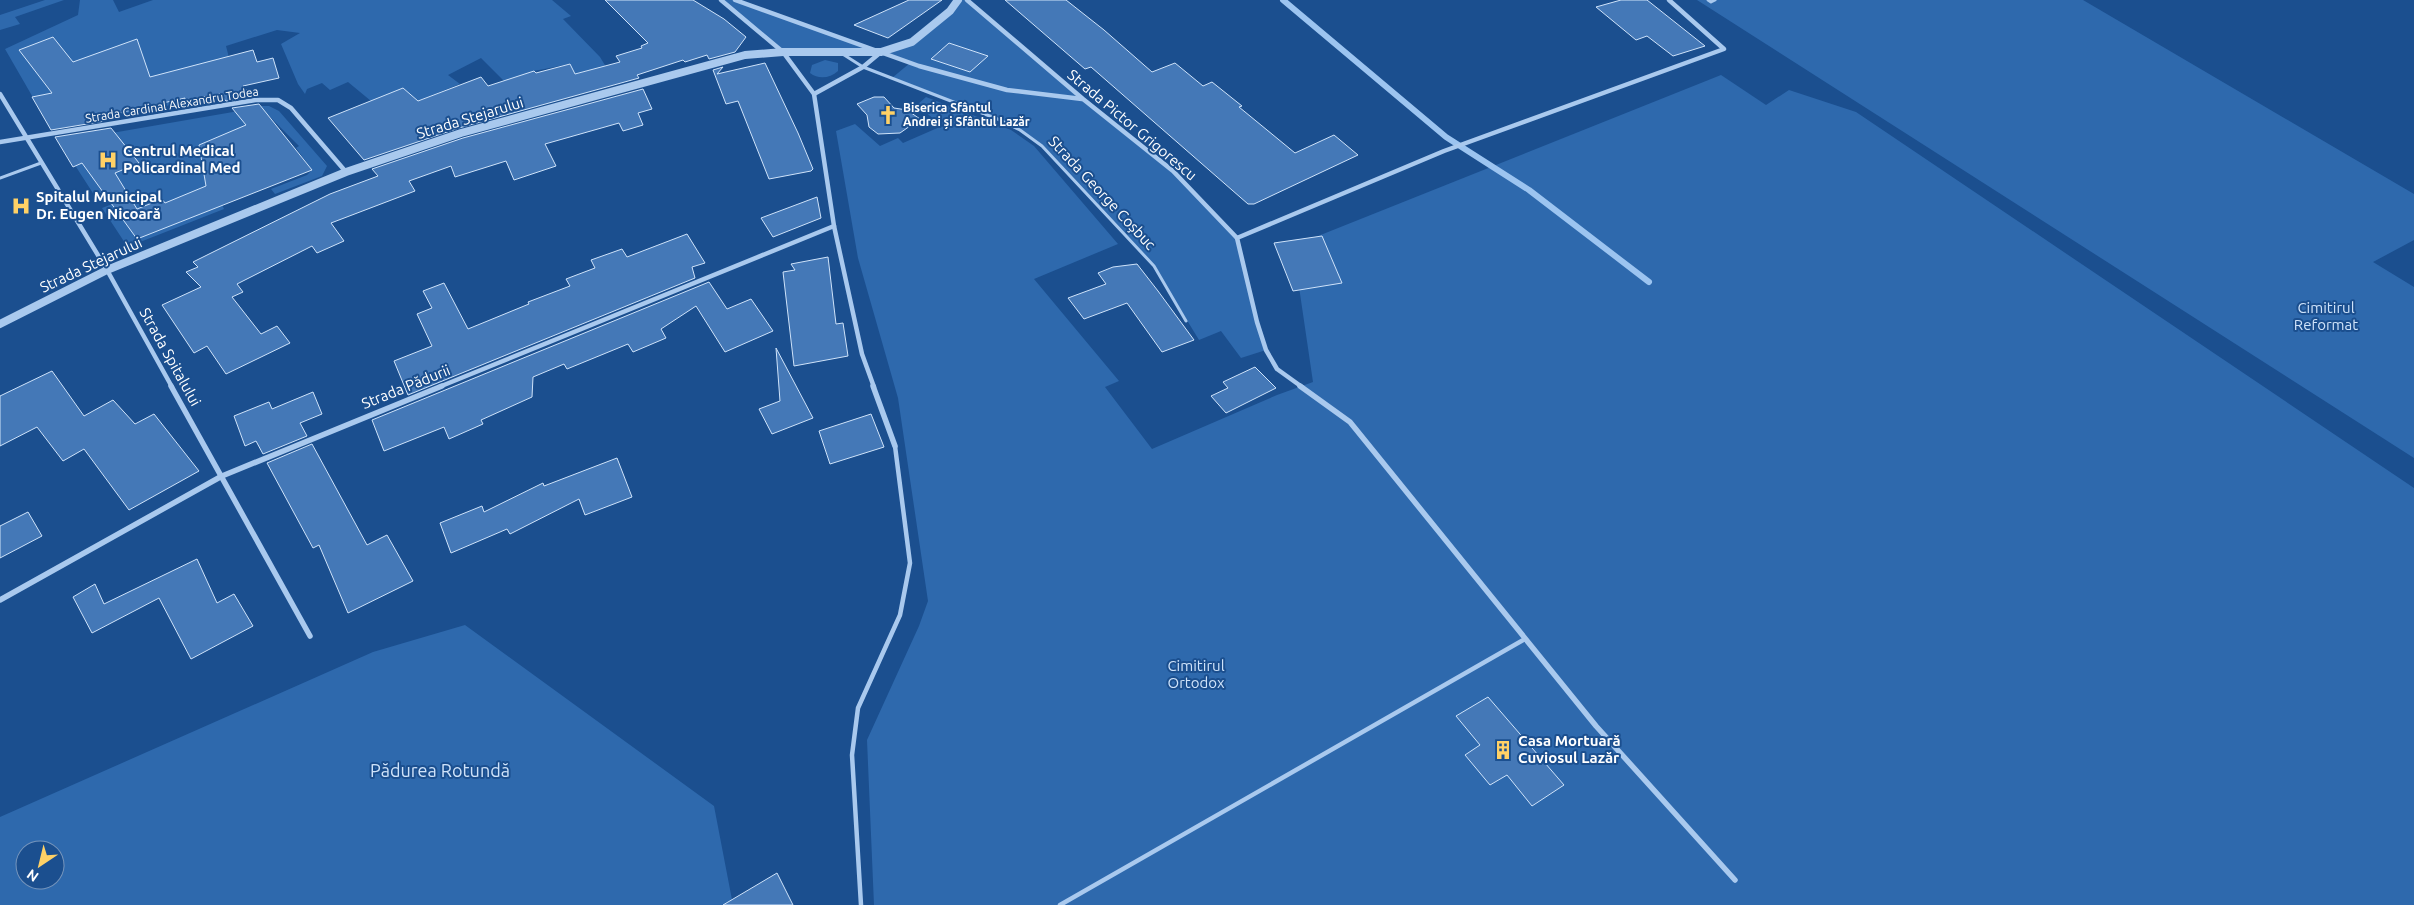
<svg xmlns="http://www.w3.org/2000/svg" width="2414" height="905" viewBox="0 0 2414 905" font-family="Ubuntu,sans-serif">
  <rect width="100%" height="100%" fill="#1b4f8f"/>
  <g fill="#2e69ad" fill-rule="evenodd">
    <path d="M 45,0 L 64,0 L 15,17 L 20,24 L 0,30 L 0,15 Z"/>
    <path d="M 80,0 L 113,0 L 119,12 L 153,0 L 552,0 L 571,16 L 563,19 L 600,57 L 614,80 L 589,70 L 575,74 L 570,64 L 534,71 L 504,81 L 481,58 L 448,75 L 460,84 L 418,101 L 403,88 L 371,101 L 348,82 L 330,90 L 322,83 L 307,89 L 305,94 L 298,84 L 281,44 L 300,33 L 277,30 L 226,46 L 238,93 L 50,127 L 5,49 L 78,15 Z"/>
    <path d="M 720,0 L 735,0 L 881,52 L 912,42 L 958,0 L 967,0 L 1173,171 L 1237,238 L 1266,350 L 1241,358 L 1221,331 L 1199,340 L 1154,266 L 1042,146 C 997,113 943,98 892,78 L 910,63 L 881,52 L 783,52 Z"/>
    <path d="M 1697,0 L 2083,0 L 2414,194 L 2414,240 L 2373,262 L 2414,287 L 2414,458 Z"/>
    <path d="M 825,60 L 838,63 L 838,71 C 830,78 819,80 810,73 L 812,65 Z"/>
    <path d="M 1721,75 L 1766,105 L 1789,90 L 1856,112 L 2414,488 L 2414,905 L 874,905 L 867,740 L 919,626 L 928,601 L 898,398 L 858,258 L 836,131 L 855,124 L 880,146 L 898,138 L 903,143 L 942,126 L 917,105 L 926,97 L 1011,130 L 1034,146 L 1118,244 L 1034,279 L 1119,381 L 1105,387 L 1152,449 L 1277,395 L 1313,382 L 1293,246 Z"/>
    <path d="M 254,106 L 269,106 L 279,111 L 327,166 L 322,176 L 275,194 L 271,189 L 307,175 L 312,170 L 296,148 L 299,146 L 267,114 L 245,123 L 247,126 L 220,144 L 215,138 L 199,145 L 202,160 L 224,209 L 135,244 L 125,243 L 102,208 L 130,197 L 126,190 L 98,201 L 60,142 L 256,108 Z"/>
    <path d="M 465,625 L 714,806 L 733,905 L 0,905 L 0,817 L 373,652 ZM 25,850 L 55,850 L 55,880 L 25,880 Z"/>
  </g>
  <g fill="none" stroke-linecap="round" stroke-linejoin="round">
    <path stroke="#9cc4f0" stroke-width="6" d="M 1283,0 L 1446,137 L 1529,190 L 1649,282"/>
  </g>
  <g fill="#4478b7" stroke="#cfe3fa">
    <path d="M 605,0 L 693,0 L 724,19 L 746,37 L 735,52 L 709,59 L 707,55 L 685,62 L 683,60 L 637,75 L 639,78 L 459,128 L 364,160 L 328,118 L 403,88 L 418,101 L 481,77 L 488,86 L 534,71 L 536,73 L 570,64 L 575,74 L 620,62 L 616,56 L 642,48 L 641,46 L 648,43 Z"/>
    <path d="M 909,0 L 942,0 L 888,38 L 854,25 Z"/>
    <path d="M 1005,0 L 1066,0 L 1104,30 L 1152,72 L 1175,63 L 1203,86 L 1212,82 L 1242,106 L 1239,107 L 1295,153 L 1334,135 L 1358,155 L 1254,204 L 1248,204 L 1091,67 L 1085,69 Z"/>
    <path d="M 1621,0 L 1647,0 L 1705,46 L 1673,56 L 1647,36 L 1636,40 L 1596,7 Z"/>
    <path d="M 53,37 L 73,62 L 137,39 L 150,77 L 253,50 L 257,62 L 273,58 L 279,78 L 243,86 L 252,96 L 226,101 L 220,94 L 185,100 L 185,98 L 114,114 L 102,118 L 105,121 L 51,130 L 32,97 L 52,93 L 19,50 Z"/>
    <path d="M 949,43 L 988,56 L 970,72 L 931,59 Z"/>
    <path d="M 765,63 L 798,133 L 813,169 L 811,171 L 769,179 L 738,101 L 726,104 L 713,70 L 723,67 L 717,74 Z"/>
    <path d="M 643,89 L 652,109 L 638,113 L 643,125 L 623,131 L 619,123 L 545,144 L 556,166 L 514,180 L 506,161 L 455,177 L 451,166 L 409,181 L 415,191 L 331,223 L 344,241 L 317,253 L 312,246 L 237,284 L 243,292 L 232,297 L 261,334 L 277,326 L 290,343 L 226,374 L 207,346 L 194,353 L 162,305 L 201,287 L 186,272 L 198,267 L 193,262 L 330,194 L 378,176 L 372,169 L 463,138 Z"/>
    <path d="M 874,97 L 884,97 L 894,108 L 907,110 L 920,119 L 900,133 L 878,134 L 869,127 L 867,115 L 857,104 Z"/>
    <path d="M 259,104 L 312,170 L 137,239 L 82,163 L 73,167 L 55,137 L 111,128 L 139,163 L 115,173 L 137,209 L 162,199 L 165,203 L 206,186 L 199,145 L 246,125 L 232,108 Z"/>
    <path d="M 817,197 L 821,218 L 773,237 L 761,218 Z"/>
    <path d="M 687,234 L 705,263 L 692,267 L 695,278 L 408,395 L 394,361 L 432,346 L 417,314 L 432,308 L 423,291 L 444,283 L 468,329 L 529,304 L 528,302 L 570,286 L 566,279 L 595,268 L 591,260 L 622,249 L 627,257 Z"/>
    <path d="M 1322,236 L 1342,283 L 1293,291 L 1274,243 Z"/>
    <path d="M 828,257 L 836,324 L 843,323 L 848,356 L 794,366 L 783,272 L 795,270 L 791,264 Z"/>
    <path d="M 1137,264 L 1158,291 L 1194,340 L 1162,352 L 1127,303 L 1084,319 L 1068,298 L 1106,284 L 1098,273 L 1113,267 Z"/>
    <path d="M 709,282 L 727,309 L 751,299 L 773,331 L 725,352 L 696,306 L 661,329 L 666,338 L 633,352 L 628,344 L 567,369 L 564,364 L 533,377 L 532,397 L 481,420 L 483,424 L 449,439 L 444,427 L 384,451 L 372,420 Z"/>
    <path d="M 776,348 L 813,418 L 772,434 L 759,409 L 780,401 Z"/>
    <path d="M 1255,367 L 1276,388 L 1226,413 L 1211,396 L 1228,388 L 1223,382 Z"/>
    <path d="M 52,371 L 84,416 L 113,400 L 135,424 L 154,414 L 199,471 L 129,510 L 84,449 L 63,461 L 37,427 L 0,446 L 0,396 Z"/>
    <path d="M 313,392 L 322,414 L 300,423 L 307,436 L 263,454 L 256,441 L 245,446 L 234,416 L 269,402 L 272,409 Z"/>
    <path d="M 871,414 L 884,447 L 830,464 L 819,431 Z"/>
    <path d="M 312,444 L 367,545 L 387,535 L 413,581 L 348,613 L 319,545 L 313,548 L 267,463 Z"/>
    <path d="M 617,458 L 632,497 L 585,515 L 579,499 L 510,534 L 507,529 L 451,553 L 440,523 L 482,506 L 484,512 L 543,483 L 544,486 Z"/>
    <path d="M 28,512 L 42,536 L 0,558 L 0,526 Z"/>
    <path d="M 197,559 L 217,603 L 234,594 L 253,626 L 191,659 L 159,598 L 92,633 L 73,597 L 95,584 L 104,604 Z"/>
    <path d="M 1488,697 L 1564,785 L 1532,806 L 1507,775 L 1490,785 L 1465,755 L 1480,745 L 1456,716 Z"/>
    <path d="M 777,873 L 793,905 L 723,905 Z"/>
  </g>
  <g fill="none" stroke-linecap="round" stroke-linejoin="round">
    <g stroke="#a9c9ee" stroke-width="3">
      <path d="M 1708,0 L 1711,2 L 1715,0"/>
      <path d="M 841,53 L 863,67 L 1000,120 L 1020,130 L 1042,146 L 1154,266 L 1186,321"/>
      <path d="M 0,178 L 41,163"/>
    </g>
    <g stroke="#a9c9ee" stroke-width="4.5">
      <path d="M 861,905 L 852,755 L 858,708 L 900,615 L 910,563 L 895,446"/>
      <path d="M 1060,905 L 1525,639"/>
    </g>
    <g stroke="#a9c9ee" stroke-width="4.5">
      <path d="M 721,0 L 783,52 L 814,94 L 834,226 L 862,354 L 874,387"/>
      <path d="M 735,0 L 919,66 L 1007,90 L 1082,99"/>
      <path d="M 967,0 L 1083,99 L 1173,171 L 1237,238 L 1257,322 L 1266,350 L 1277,369 L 1302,387"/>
      <path d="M 0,94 L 107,270 L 172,387"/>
      <path d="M 814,94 L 863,67 L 881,52"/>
      <path d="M 0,142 L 256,100 L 278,100 L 291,108 L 346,172"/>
      <path d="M 1237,238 L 1444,151 L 1724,49 L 1669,0"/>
      <path d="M 439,387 L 834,226"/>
    </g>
    <g stroke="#a9c9ee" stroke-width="5.5">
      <path d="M 171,386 L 310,636"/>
      <path d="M 873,386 L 895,446"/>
      <path d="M 1300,386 L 1350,422 L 1596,726 L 1735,880"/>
      <path d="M 0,600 L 222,476 L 442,386"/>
    </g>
    <path stroke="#a9c9ee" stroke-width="8" d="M 0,324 L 107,270 L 346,172 L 461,133 L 745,55 L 783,52 L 881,52 L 912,42 L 950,11 L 958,0"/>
  </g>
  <defs>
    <g id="church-bare" transform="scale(1.5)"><path d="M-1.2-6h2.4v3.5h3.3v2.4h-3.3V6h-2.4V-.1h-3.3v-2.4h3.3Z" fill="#ffd166" stroke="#1b4f8f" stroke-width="2.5" paint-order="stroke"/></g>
    <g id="hospital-bare" transform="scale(1.5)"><path d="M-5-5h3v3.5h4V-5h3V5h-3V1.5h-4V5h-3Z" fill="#ffd166" stroke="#1b4f8f" stroke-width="2.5" paint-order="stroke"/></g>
    <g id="building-bare" transform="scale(1.5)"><path d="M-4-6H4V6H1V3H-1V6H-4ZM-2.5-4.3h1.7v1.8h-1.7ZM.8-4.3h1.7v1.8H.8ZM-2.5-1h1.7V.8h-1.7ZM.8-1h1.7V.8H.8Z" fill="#ffd166" stroke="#1b4f8f" stroke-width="2.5" paint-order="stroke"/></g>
  </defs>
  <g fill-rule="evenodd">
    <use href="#church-bare" x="888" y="115"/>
    <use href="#hospital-bare" x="108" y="160"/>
    <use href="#hospital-bare" x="21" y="206"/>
    <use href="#building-bare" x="1503" y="750"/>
  </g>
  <g text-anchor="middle" stroke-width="4" stroke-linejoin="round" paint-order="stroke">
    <g font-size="12" fill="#fff" stroke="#1b4f8f">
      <text transform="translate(172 105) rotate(-9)" y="4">Strada Cardinal Alexandru Todea</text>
    </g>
    <g font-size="12" font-weight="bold" fill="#fff" stroke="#1b4f8f" text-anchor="start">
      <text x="903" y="112">Biserica Sfântul<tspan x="903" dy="14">Andrei și Sfântul Lazăr</tspan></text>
    </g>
    <g font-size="15" fill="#fff" stroke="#1b4f8f">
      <text transform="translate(470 118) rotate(-17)" y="5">Strada Stejarului</text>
      <text transform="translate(1132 125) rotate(40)" y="5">Strada Pictor Grigorescu</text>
      <text transform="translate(1102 193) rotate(47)" y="5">Strada George Coșbuc</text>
      <text transform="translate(91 265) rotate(-25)" y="5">Strada Stejarului</text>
      <text transform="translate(170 357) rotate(61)" y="5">Strada Spitalului</text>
      <text transform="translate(406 387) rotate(-22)" y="5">Strada Pădurii</text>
    </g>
    <g font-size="15" font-weight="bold" fill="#fff" stroke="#1b4f8f" text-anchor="start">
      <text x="123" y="156">Centrul Medical<tspan x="123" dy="17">Policardinal Med</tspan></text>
      <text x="36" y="202">Spitalul Municipal<tspan x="36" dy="17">Dr. Eugen Nicoară</tspan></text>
      <text x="1518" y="746">Casa Mortuară<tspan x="1518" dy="17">Cuviosul Lazăr</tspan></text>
    </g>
    <g font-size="15" fill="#cfe3fa" stroke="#1b4f8f">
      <text x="2326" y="313">Cimitirul<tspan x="2326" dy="17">Reformat</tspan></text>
      <text x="1196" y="671">Cimitirul<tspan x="1196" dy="17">Ortodox</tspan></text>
    </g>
    <g font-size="18" fill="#cfe3fa" stroke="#1b4f8f">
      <text x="440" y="777">Pădurea Rotundă</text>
    </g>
  </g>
  <g transform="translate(40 865) rotate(215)"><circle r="24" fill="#1b4f8f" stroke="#7695bc"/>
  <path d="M0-4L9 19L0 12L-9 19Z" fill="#ffd166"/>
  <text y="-8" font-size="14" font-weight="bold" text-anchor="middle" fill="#ffffff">N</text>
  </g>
</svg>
